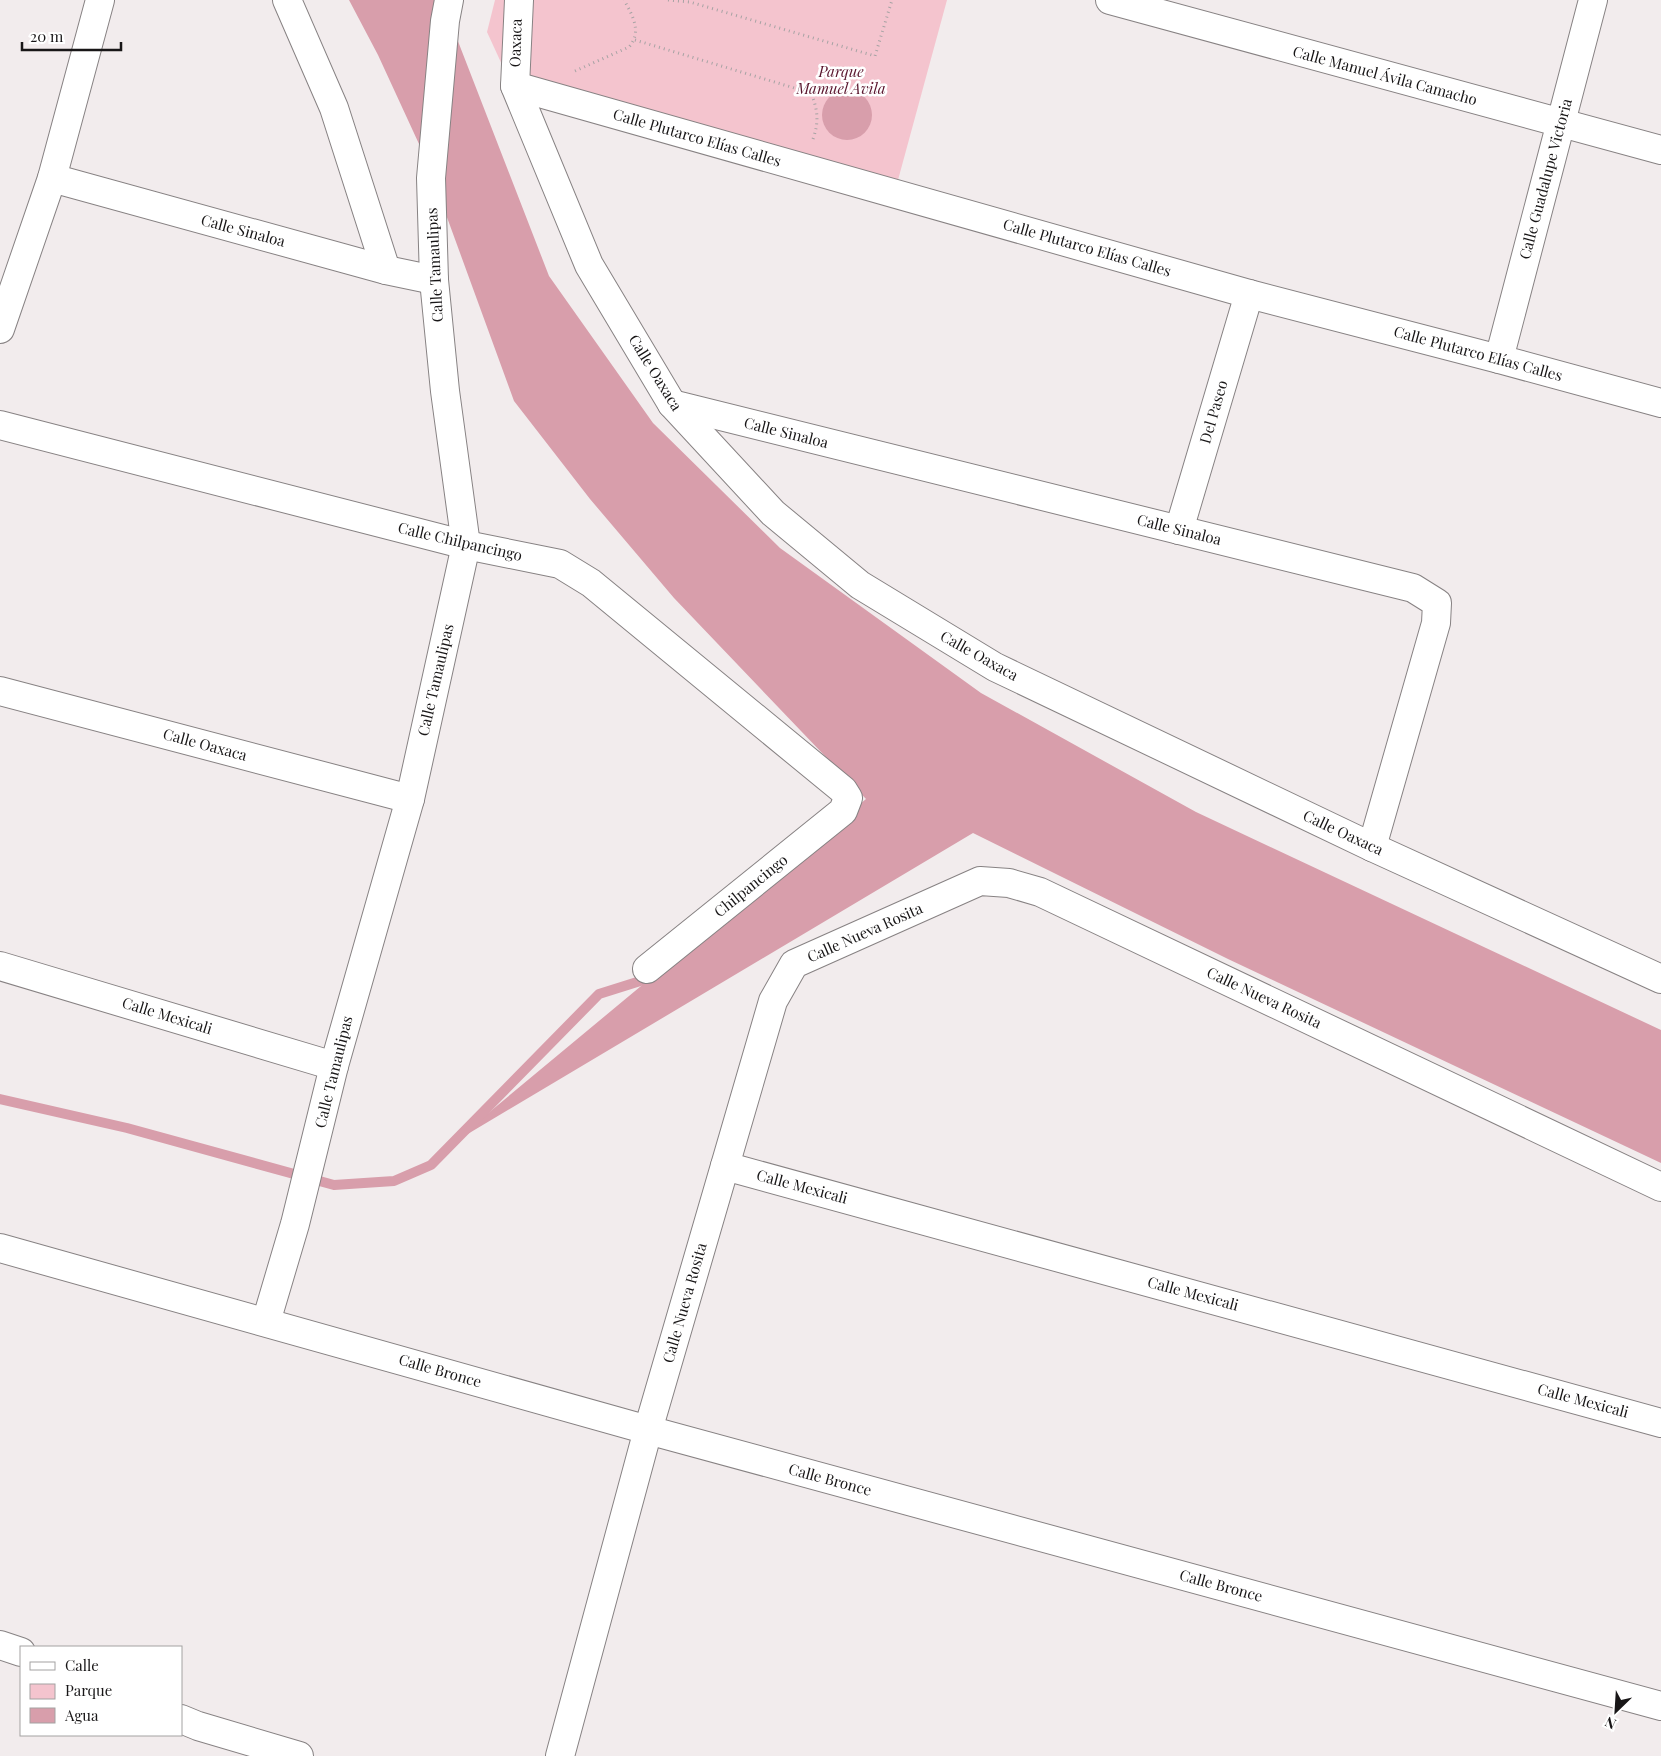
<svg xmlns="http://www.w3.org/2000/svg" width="1661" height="1756" viewBox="0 0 1661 1756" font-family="'Playfair Display',serif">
  <rect width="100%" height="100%" fill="#f2eced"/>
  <path fill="#f4c4ce" d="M 495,0 L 947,0 L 898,180 L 504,69 L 487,32 Z"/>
  <g fill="#d89eab">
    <path d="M 349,0 L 442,0 L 549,276 L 653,423 L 780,548 L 981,693 L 1196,812 L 1661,1030 L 1661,1163 L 1228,959 L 973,833 L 451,1144 L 866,799 L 674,598 L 590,499 L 514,401 L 425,157 L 378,55 Z"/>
    <circle cx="847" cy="115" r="25"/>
  </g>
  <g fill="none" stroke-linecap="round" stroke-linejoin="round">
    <path stroke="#d89eab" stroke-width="10" d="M 0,1099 L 127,1128 L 334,1185 L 394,1181 L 431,1165 L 599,994 L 653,977"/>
    <g stroke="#878283" stroke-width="30">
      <g id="minor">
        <path d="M 287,0 L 334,108 L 386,270"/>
        <path d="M 519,0 L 515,86 L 589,265 L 672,404 L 773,513 L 860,585 L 995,667 L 1372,847 L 1661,979"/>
        <path d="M 1110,0 L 1661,150"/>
        <path d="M 515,86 L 1249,294 L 1499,359 L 1661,403"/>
        <path d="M 52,178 L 386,270 L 434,280"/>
        <path d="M 0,329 L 52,178 L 100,0"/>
        <path d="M 1499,359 L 1593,0"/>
        <path d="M 672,404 L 1413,588 L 1437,603 L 1436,623 L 1372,847"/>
        <path d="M 0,425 L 466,545 L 560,564 L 591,583 L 843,790 L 848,798 L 843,811 L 647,969"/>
        <path d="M 1179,530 L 1249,294"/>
        <path d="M 0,691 L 410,799"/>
        <path d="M 0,966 L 334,1066"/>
        <path d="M 725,1166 L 1661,1423"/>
        <path d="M 0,1248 L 648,1430 L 1661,1706"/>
        <path d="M 266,1322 L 295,1224 L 334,1066 L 410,799 L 466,545 L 445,391 L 434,280 L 431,178 L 445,21 L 449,0"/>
        <path d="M 0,1645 L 21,1652"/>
        <path d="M 181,1719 L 198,1726 L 299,1756"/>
        <path d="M 560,1756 L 648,1430 L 773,1001 L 794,964 L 980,881 L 1009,883 L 1040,892 L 1661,1187"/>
      </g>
    </g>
    <g stroke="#a7a3a4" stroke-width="3" stroke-dasharray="1 4" stroke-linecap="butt">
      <path d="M 668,0 L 690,2 L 875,56 L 892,0"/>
      <path d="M 635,40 L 811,93 C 818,110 819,122 813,139"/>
      <path d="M 575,71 L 629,47 C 642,32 633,16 624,0"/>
    </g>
    <use href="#minor" stroke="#fff" stroke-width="28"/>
  </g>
  <g text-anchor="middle" stroke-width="5" stroke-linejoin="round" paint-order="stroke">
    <g font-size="15" fill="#181617" stroke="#fff">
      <text transform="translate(516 43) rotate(-88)" y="5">Oaxaca</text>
      <text transform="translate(1385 76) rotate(15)" y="5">Calle Manuel Ávila Camacho</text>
      <text transform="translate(697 138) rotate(16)" y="5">Calle Plutarco Elías Calles</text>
      <text transform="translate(1546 179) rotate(-75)" y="5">Calle Guadalupe Victoria</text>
      <text transform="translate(243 231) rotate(15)" y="5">Calle Sinaloa</text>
      <text transform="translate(1087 248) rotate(16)" y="5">Calle Plutarco Elías Calles</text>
      <text transform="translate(435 265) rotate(-93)" y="5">Calle Tamaulipas</text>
      <text transform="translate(1478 354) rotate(15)" y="5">Calle Plutarco Elías Calles</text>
      <text transform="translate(655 373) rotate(58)" y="5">Calle Oaxaca</text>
      <text transform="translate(1214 412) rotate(-74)" y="5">Del Paseo</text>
      <text transform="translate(786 433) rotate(14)" y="5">Calle Sinaloa</text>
      <text transform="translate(1179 530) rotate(14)" y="5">Calle Sinaloa</text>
      <text transform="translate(460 542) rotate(13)" y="5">Calle Chilpancingo</text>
      <text transform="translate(979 656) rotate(29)" y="5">Calle Oaxaca</text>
      <text transform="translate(436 680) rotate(-77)" y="5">Calle Tamaulipas</text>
      <text transform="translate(205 745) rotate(15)" y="5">Calle Oaxaca</text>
      <text transform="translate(1343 833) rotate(25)" y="5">Calle Oaxaca</text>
      <text transform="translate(751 886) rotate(-39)" y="5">Chilpancingo</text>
      <text transform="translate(865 933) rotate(-24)" y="5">Calle Nueva Rosita</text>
      <text transform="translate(1264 998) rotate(25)" y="5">Calle Nueva Rosita</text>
      <text transform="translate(167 1016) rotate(17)" y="5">Calle Mexicali</text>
      <text transform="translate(334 1072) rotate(-76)" y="5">Calle Tamaulipas</text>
      <text transform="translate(802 1187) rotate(15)" y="5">Calle Mexicali</text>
      <text transform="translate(1193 1294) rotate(15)" y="5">Calle Mexicali</text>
      <text transform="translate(685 1303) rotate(-74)" y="5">Calle Nueva Rosita</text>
      <text transform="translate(440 1371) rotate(16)" y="5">Calle Bronce</text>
      <text transform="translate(1583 1401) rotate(15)" y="5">Calle Mexicali</text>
      <text transform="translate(830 1480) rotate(15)" y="5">Calle Bronce</text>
      <text transform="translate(1221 1586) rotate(15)" y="5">Calle Bronce</text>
    </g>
    <g font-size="15" font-style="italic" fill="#59152d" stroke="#fff">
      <text x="841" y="77">Parque<tspan x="841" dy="17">Mamuel Avila</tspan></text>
    </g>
  </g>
  <rect x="20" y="1646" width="162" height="90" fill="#ffffff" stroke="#a3a2a2"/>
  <rect x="30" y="1662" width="25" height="8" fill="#ffffff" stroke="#a3a2a2"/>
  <text x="65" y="1671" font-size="15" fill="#181617">Calle</text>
  <rect x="30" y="1684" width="25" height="15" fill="#f4c4ce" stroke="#a3a2a2"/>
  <text x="65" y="1696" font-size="15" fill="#181617">Parque</text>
  <rect x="30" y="1708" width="25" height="15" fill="#d89eab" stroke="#a3a2a2"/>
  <text x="65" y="1721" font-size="15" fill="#181617">Agua</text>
  <g transform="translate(1616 1711) rotate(205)" stroke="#ffffff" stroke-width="4" paint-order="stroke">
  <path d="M0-4L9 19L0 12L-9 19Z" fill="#181617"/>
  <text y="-8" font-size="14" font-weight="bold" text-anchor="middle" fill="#181617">N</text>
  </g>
  <path d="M22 42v8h99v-8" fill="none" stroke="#181617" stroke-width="2.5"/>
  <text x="30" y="42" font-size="15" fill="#181617" stroke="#ffffff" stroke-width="4" paint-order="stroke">20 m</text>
</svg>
